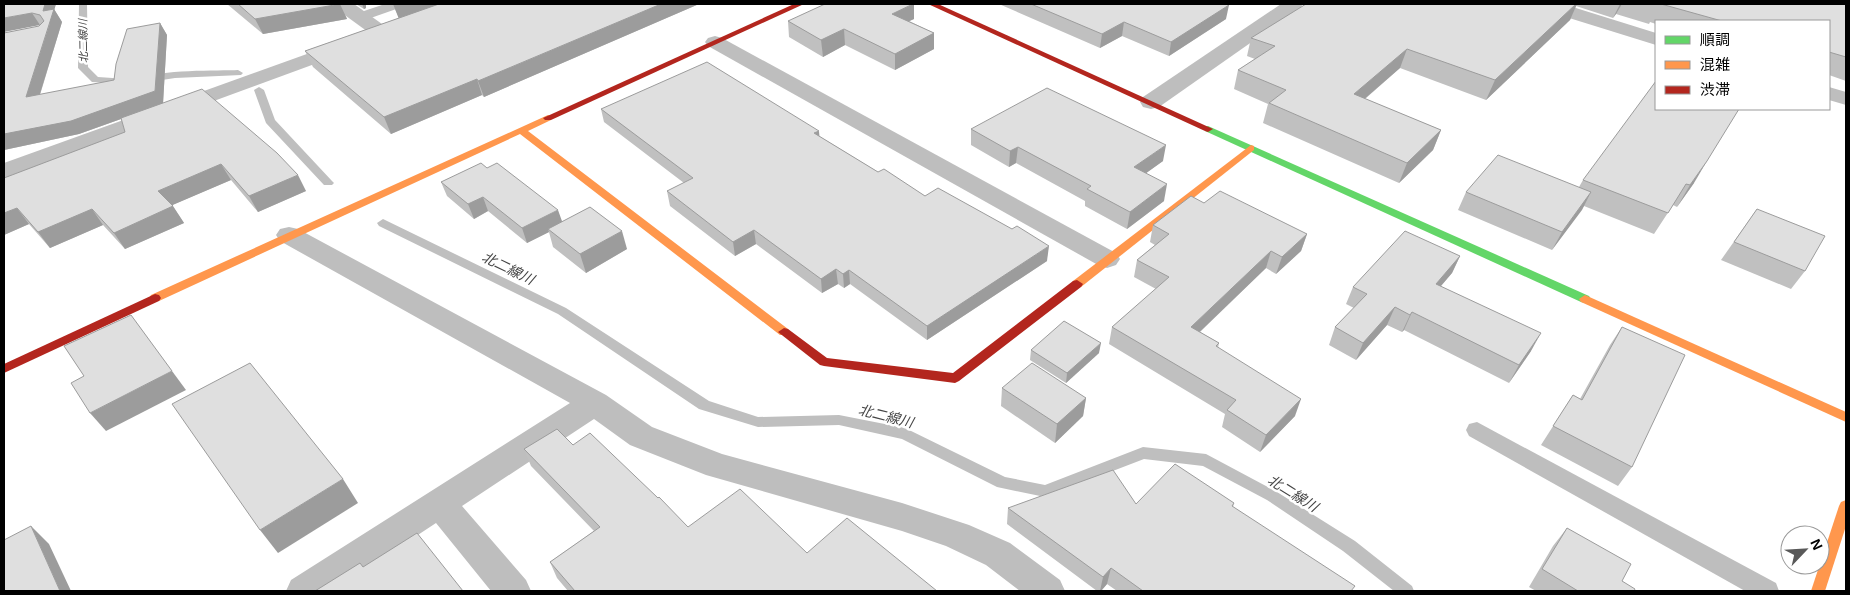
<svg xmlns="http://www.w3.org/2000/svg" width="1850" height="595" viewBox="0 0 1850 595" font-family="Arial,'Noto Sans JP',sans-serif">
  <rect width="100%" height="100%" fill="#fff"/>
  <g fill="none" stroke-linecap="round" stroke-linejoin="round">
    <g fill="#bfbfbf" fill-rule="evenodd">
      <path d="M 79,4 L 87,4 L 88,67 L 98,77 L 127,79 L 130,80 L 130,84 L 92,82 L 78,68 Z"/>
      <path d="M 238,70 L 243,73 L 241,75 L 175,78 L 149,82 L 144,79 C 156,69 220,71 238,70 Z"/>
      <path d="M 259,87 L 264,90 L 275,120 L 332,181 L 334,183 L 332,185 L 324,185 L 266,123 L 254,90 Z"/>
      <path d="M 383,219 L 566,308 L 709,401 L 758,417 L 839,415 L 905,428 L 1005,477 L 1045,485 L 1143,447 L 1206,454 L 1277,492 L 1355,541 L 1412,586 L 1414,591 L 1394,591 L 1343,551 L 1267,500 L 1203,466 L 1144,459 L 1045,497 L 997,487 L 902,439 L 839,425 L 758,427 L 699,409 L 558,314 L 379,226 L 377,223 Z"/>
    </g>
    <g fill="#bebebe" fill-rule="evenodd">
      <path d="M 385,4 L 403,4 L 402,7 L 365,20 L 360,21 L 353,17 L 355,14 Z"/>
      <path d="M 1477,422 L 1776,583 L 1779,591 L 1745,591 L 1469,436 L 1466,430 L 1469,424 Z"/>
    </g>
    <g fill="#bebebe" fill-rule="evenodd">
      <path d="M 333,4 L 354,4 L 389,29 L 392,33 L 389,37 L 382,39 L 375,37 L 335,8 Z"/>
      <path d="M 1281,4 L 1303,4 L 1300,8 L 1159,107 L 1151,109 L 1143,107 L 1140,102 L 1143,97 Z"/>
      <path d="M 1534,4 L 1563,4 L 1656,33 L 1656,45 L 1537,8 Z"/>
      <path d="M 715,36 L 722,38 L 1116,253 L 1120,259 L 1116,265 L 1107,268 L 1098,265 L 708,46 L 705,42 L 708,38 Z"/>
      <path d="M 343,41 L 350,43 L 353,47 L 350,51 L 4,178 L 4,163 Z"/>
      <path d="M 1829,87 L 1846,92 L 1846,105 L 1829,100 Z"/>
      <path d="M 289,227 L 298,229 L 606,395 L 652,427 L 722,454 L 902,503 L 969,525 L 1010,543 L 1060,580 L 1065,591 L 1020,591 L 986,565 L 946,546 L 902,531 L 706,475 L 630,445 L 594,419 L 462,506 L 526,580 L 531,591 L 491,591 L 436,523 L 333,591 L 286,591 L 291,580 L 570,403 L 280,241 L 276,235 L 280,229 Z"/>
    </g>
    <path fill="#63d668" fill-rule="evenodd" d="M 1208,126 L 1589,296 L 1591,299 L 1585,303 L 1581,302 L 1205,131 L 1205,127 Z"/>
    <g fill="#ff974d" fill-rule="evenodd">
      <path d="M 548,115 L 551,116 L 551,120 L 528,131 L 788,329 L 790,332 L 788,335 L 780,335 L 520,134 L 159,301 L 151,301 L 149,298 L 151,295 Z"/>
      <path d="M 1251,145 L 1254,146 L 1254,150 L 1081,287 L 1073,287 L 1071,284 L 1073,281 Z"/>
      <path d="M 1585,295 L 1846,412 L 1846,422 L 1581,302 L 1579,299 Z"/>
      <path d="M 1846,500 L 1846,526 L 1825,591 L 1811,591 L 1839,506 L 1841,502 Z"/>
    </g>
    <g fill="#b3261e" fill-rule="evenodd">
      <path d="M 794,4 L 804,4 L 551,120 L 545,120 L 543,118 Z"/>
      <path d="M 928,4 L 938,4 L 1213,129 L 1208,132 L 1205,131 Z"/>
      <path d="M 1077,280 L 1083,284 L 1081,287 L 959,381 L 955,383 L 824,366 L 820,365 L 778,332 L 784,328 L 788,329 L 827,358 L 953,373 L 1073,281 Z"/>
      <path d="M 155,294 L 159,295 L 161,298 L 159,301 L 4,373 L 4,364 Z"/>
    </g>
  </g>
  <g fill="#c0c0c0">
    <path d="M 4,4 L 56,4 L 54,9 L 62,22 L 40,95 L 114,80 L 160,23 L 167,35 L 163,103 L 306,191 L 258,212 L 231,180 L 172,205 L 184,223 L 125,249 L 103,225 L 50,248 L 29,224 L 4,235 L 4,178 L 125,132 L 121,119 L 79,134 L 4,150 L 4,33 L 39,26 L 40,25 Z"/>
    <path d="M 227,4 L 340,4 L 347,19 L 263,34 Z"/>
    <path d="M 356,4 L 366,4 L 366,8 L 364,9 Z"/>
    <path d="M 393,4 L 699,4 L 484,97 L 482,95 L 391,134 L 313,67 L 305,51 L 399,18 Z"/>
    <path d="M 999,4 L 1224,4 L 1226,19 L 1169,56 L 1122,36 L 1100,48 Z"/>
    <path d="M 1306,4 L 1846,4 L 1846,81 L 1829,75 L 1829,21 L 1656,21 L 1656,24 L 1650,22 L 1649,24 L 1616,14 L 1613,18 L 1576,6 L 1570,20 L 1486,100 L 1400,68 L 1365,99 L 1441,130 L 1433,150 L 1399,183 L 1263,123 L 1268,104 L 1234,89 L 1238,70 L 1255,59 L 1247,56 L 1251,38 Z"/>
    <path d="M 914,19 L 909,21 L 934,33 L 934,49 L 895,70 L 845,45 L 823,57 L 789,37 L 788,21 Z"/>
    <path d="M 601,109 L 819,136 L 878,172 L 925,196 L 1047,261 L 927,340 L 850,284 L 844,288 L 838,284 L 822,293 L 756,244 L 735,256 L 670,206 L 667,191 L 684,183 L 604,122 Z"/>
    <path d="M 971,129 L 1163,161 L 1146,173 L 1164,201 L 1127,229 L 1085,206 L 1085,201 L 1016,163 L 1009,167 L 971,145 Z"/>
    <path d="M 487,168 L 562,221 L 627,249 L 586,273 L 553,247 L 549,232 L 527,243 L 488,211 L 474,219 L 447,196 L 441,182 Z"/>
    <path d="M 1583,180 L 1694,183 L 1677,207 L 1673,205 L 1654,234 L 1584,206 L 1552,250 L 1458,210 L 1466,192 L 1579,187 Z"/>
    <path d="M 1204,203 L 1307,234 L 1301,251 L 1276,274 L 1266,268 L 1200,332 L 1219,343 L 1218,348 L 1295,416 L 1260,452 L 1222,427 L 1225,414 L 1109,344 L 1112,327 L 1156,289 L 1134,277 L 1137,260 L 1155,245 L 1150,242 L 1153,225 Z"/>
    <path d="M 1757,209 L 1805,271 L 1791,289 L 1721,260 Z"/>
    <path d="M 1460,256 L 1452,273 L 1441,286 L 1531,351 L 1509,383 L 1404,330 L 1402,332 L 1387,325 L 1356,360 L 1329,345 L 1335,327 L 1354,308 L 1346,304 L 1353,287 Z"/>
    <path d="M 1622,327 L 1632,467 L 1618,486 L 1541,445 L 1573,395 L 1580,399 L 1610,345 Z"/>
    <path d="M 1031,350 L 1099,353 L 1066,383 L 1030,360 Z"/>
    <path d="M 1002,388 L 1086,398 L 1083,416 L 1055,443 L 1001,406 Z"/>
    <path d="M 573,445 L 688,527 L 807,553 L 937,591 L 568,591 L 557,578 L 550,562 L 594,531 L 531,466 L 524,449 Z"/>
    <path d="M 1234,503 L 1233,507 L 1352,591 L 1117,591 L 1107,584 L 1101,591 L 1097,591 L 1007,524 L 1008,508 L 1136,504 Z"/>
    <path d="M 1567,528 L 1622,581 L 1634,591 L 1536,591 L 1529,587 L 1553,546 Z"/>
  </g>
  <g fill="#9c9c9c">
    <path d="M 45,4 L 56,4 L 54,11 L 54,9 L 62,22 L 35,110 L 26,97 L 50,23 L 43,11 Z"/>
    <path d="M 340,4 L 347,19 L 263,34 L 255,19 Z"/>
    <path d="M 362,4 L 366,4 L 366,8 L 364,9 Z"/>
    <path d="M 393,4 L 440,4 L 399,19 Z"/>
    <path d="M 661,4 L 699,4 L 484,97 L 478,81 Z"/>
    <path d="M 913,4 L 914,4 L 914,19 L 892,29 L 892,14 Z"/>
    <path d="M 1576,4 L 1577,4 L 1570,20 L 1486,100 L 1495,80 Z"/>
    <path d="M 1620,4 L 1622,4 L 1616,14 L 1613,18 Z"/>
    <path d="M 1229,5 L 1226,19 L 1169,56 L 1171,42 Z"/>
    <path d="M 32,13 L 40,25 L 4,32 L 4,18 Z"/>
    <path d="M 1124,22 L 1122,36 L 1100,48 L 1102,34 Z"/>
    <path d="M 160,23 L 167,35 L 163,104 L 79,134 L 4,150 L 4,134 L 155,91 Z"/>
    <path d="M 844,29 L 845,45 L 823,57 L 821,40 Z"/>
    <path d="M 934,33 L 934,49 L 895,70 L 895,54 Z"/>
    <path d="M 1407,49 L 1400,68 L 1347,114 L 1354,94 Z"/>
    <path d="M 477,79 L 482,95 L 391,134 L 384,117 Z"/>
    <path d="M 1441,130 L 1433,150 L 1399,183 L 1407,163 Z"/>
    <path d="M 819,131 L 820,144 L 814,133 Z"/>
    <path d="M 1166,145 L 1163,161 L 1131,184 L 1134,167 Z"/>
    <path d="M 1018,147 L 1016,163 L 1009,167 L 1010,151 Z"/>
    <path d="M 1707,161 L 1694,183 L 1677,207 L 1690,185 Z"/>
    <path d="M 221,164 L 231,180 L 168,207 L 158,191 Z"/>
    <path d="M 298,175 L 306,191 L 258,212 L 249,196 Z"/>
    <path d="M 1167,184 L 1164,201 L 1127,229 L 1130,212 Z"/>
    <path d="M 1591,192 L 1582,210 L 1552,250 L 1562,232 Z"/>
    <path d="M 483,197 L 488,211 L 474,219 L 468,204 Z"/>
    <path d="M 173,206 L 184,223 L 125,249 L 114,233 Z"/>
    <path d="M 17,208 L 29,224 L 4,235 L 4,213 Z"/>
    <path d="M 92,209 L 103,225 L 50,248 L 38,232 Z"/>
    <path d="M 558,210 L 563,224 L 548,229 L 549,232 L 527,243 L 522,228 Z"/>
    <path d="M 754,230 L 756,244 L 735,256 L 733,242 Z"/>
    <path d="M 622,231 L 627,249 L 586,273 L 580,254 Z"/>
    <path d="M 1307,234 L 1301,251 L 1276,274 L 1282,257 Z"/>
    <path d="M 1049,246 L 1047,261 L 927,340 L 927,326 Z"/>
    <path d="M 1271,251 L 1266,268 L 1187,344 L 1191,327 Z"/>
    <path d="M 1460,256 L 1452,273 L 1428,301 L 1436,284 Z"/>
    <path d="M 836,269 L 838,284 L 822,293 L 821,279 Z"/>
    <path d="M 849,270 L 850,284 L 844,288 L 843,274 Z"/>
    <path d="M 1395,307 L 1387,325 L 1356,360 L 1363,343 Z"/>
    <path d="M 1412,312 L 1404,330 L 1402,332 L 1410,315 Z"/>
    <path d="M 1541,333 L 1531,351 L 1509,383 L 1519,365 Z"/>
    <path d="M 1101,343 L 1099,353 L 1066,383 L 1067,373 Z"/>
    <path d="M 172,371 L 186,390 L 106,431 L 90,413 Z"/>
    <path d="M 1086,398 L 1083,416 L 1055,443 L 1057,424 Z"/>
    <path d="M 1301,399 L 1295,416 L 1260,452 L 1266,435 Z"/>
    <path d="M 343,479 L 358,503 L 278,553 L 260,530 Z"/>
    <path d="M 31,526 L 49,544 L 71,591 L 60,591 Z"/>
    <path d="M 1111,568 L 1107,584 L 1101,591 L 1100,591 L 1103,577 Z"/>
  </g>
  <g fill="#dfdfdf" stroke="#9c9c9c">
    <path d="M 4,4 L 45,4 L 43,11 L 54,9 L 26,97 L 114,80 L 116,64 L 127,29 L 160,23 L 155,91 L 71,121 L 4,134 L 4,33 L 39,26 L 44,21 L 40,15 L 32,13 L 4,18 Z"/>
    <path d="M 238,4 L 340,4 L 255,19 Z"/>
    <path d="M 439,4 L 661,4 L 478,81 L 477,79 L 384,117 L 305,51 Z"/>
    <path d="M 825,4 L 913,4 L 892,14 L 934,33 L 895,54 L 844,29 L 821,40 L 788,21 Z"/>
    <path d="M 1031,4 L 1224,4 L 1229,5 L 1171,42 L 1124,22 L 1102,34 Z"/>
    <path d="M 1306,4 L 1576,4 L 1495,80 L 1407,49 L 1354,94 L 1441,130 L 1407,163 L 1269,103 L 1286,90 L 1238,70 L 1275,46 L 1251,38 Z"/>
    <path d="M 1661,4 L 1846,4 L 1846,57 L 1829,52 L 1829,21 L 1722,21 Z"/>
    <path d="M 707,62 L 819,131 L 814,133 L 878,172 L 884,169 L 925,196 L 938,188 L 1012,229 L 1017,226 L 1049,246 L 927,326 L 849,270 L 843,274 L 836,269 L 821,279 L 754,230 L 733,242 L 667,191 L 693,178 L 601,109 Z"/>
    <path d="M 1656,81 L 1656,109 L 1739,109 L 1707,161 L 1690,185 L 1686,184 L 1668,213 L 1583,180 Z"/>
    <path d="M 1047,88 L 1166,145 L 1134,167 L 1167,184 L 1130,212 L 1087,189 L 1091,186 L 1018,147 L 1010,151 L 971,129 Z"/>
    <path d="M 202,89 L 277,153 L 298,175 L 249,196 L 221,164 L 158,191 L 173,206 L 114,233 L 92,209 L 38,232 L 17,208 L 4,213 L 4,178 L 125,132 L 121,118 Z"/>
    <path d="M 1498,155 L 1591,192 L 1562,232 L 1466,192 Z"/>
    <path d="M 481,163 L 487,168 L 497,163 L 558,210 L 522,228 L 483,197 L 468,204 L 441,182 Z"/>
    <path d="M 1220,191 L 1307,234 L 1282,257 L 1271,251 L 1191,327 L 1219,343 L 1216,346 L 1301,399 L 1266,435 L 1227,410 L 1236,400 L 1112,327 L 1169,277 L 1137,260 L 1169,234 L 1153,225 L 1191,196 L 1204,203 Z"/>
    <path d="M 590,207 L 622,231 L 580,254 L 548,229 Z"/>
    <path d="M 1757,209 L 1825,236 L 1805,271 L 1734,242 Z"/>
    <path d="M 1405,231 L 1460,256 L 1436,284 L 1541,333 L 1519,365 L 1412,312 L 1410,315 L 1395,307 L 1363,343 L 1335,327 L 1367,294 L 1353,287 Z"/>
    <path d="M 131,315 L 172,371 L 90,413 L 71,383 L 84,376 L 64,346 Z"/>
    <path d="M 1064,321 L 1101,343 L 1067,373 L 1031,350 Z"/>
    <path d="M 1622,327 L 1685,355 L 1632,467 L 1553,426 L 1573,395 L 1582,400 Z"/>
    <path d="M 250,363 L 343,479 L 260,530 L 172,404 Z"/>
    <path d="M 1032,363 L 1086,398 L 1057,424 L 1002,388 Z"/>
    <path d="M 557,429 L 573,445 L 590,433 L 658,498 L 659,497 L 688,527 L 740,489 L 807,553 L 847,518 L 937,591 L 575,591 L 550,562 L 600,527 L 524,449 Z"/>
    <path d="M 1175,464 L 1234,503 L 1232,506 L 1355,586 L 1351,591 L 1143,591 L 1111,568 L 1103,577 L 1008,508 L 1113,470 L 1136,504 Z"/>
    <path d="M 31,526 L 60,591 L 4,591 L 4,540 Z"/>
    <path d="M 1567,528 L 1631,564 L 1622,581 L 1635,589 L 1634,591 L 1578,591 L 1542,569 Z"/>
    <path d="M 417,533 L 463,591 L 315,591 L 360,563 L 363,567 Z"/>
  </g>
  <g text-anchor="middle" stroke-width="5" stroke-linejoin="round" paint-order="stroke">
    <g font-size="11" font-style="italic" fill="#444" stroke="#fff">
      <text transform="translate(83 41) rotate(-91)" y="4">北二線川</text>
    </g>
    <g font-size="14" font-style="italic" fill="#444" stroke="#fff">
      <text transform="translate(508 268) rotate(26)" y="5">北二線川</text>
      <text transform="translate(886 416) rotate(14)" y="5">北二線川</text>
      <text transform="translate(1293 493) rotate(32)" y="5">北二線川</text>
    </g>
  </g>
  <rect width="1850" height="595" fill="none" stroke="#000000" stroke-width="10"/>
  <rect x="1655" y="20" width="175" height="90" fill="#ffffff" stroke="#999999"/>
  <rect x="1665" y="36" width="25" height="8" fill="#63d668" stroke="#999999"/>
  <text x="1700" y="45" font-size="15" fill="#000000">順調</text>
  <rect x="1665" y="61" width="25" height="8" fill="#ff974d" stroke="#999999"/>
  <text x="1700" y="70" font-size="15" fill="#000000">混雑</text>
  <rect x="1665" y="86" width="25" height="8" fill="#b3261e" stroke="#999999"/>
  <text x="1700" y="95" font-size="15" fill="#000000">渋滞</text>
  <g transform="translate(1805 550) rotate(65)"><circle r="24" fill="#ffffff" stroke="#999999"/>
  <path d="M0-4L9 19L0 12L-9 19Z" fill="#595959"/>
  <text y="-8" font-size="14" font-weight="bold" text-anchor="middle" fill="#000000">N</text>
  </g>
</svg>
